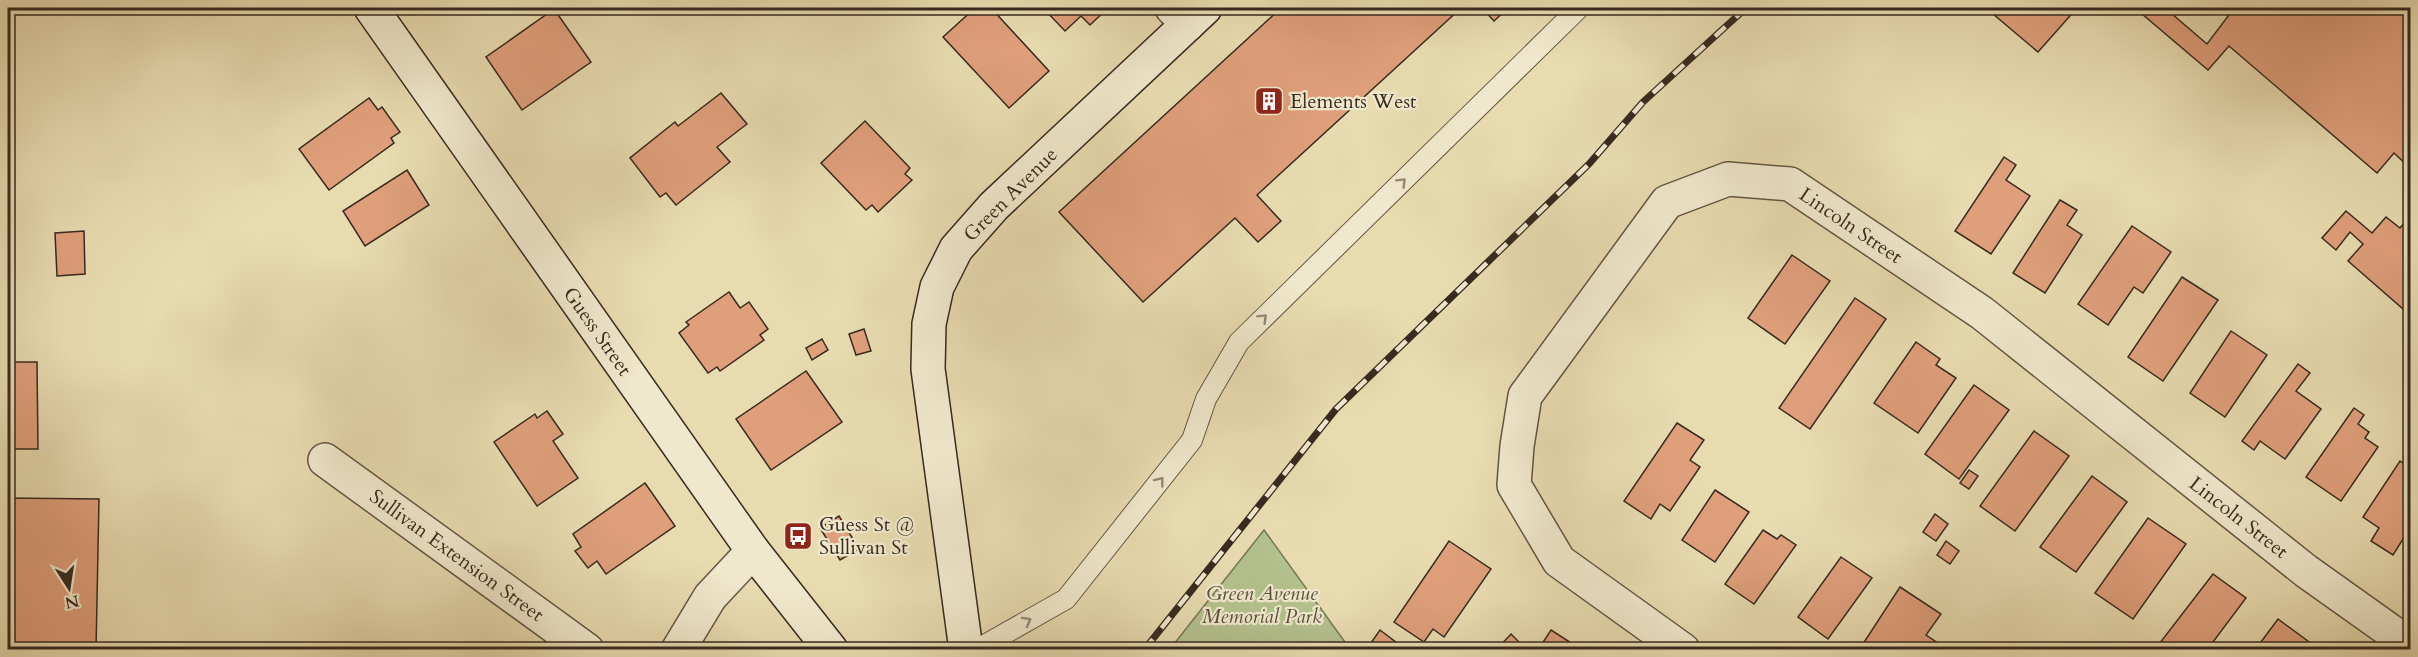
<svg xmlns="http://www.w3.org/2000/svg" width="2418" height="657" viewBox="0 0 2418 657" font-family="Cardo,serif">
  <rect width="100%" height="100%" fill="#e8dbb0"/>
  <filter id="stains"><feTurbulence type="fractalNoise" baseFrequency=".00333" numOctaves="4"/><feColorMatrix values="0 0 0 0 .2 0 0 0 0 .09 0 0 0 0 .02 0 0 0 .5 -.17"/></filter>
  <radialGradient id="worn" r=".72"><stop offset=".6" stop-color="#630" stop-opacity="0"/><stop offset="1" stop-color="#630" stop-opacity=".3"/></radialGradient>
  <path fill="#b3c18d" stroke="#757656" stroke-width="1.5" d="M 1264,530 L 1350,649 L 1170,649 Z"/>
  <g fill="#df9f7b" stroke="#372a1f" stroke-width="1.5">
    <path d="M 975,8 L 991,8 L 1049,71 L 1009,108 L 943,37 Z"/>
    <path d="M 1043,8 L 1108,8 L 1090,25 L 1081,16 L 1065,31 Z"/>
    <path d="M 1281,8 L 1461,8 L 1257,195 L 1281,221 L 1258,242 L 1235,218 L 1143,302 L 1059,212 Z"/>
    <path d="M 1482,8 L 1508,8 L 1494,21 Z"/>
    <path d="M 1986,8 L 2077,8 L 2038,52 Z"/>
    <path d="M 2135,8 L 2165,8 L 2207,44 L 2232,11 L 2228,8 L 2410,8 L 2410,168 L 2394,153 L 2377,173 L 2229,46 L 2208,70 Z"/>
    <path d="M 554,9 L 591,62 L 522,110 L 486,57 Z"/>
    <path d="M 721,93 L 747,124 L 717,147 L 730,162 L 676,205 L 666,193 L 660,197 L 630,158 L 675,122 L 678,126 Z"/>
    <path d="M 369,98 L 378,110 L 382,107 L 400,132 L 391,138 L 394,143 L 329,190 L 299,149 Z"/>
    <path d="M 865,121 L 910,168 L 905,174 L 912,180 L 878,212 L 872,205 L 866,210 L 821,163 Z"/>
    <path d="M 2004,157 L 2016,165 L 2006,180 L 2030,196 L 1991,254 L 1955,231 Z"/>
    <path d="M 407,170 L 429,205 L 365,246 L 343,211 Z"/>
    <path d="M 2060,200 L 2077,210 L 2067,225 L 2082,235 L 2045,293 L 2013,273 Z"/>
    <path d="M 2346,211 L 2372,233 L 2386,217 L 2400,228 L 2410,216 L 2410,315 L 2348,261 L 2363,244 L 2350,232 L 2336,250 L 2322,238 Z"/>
    <path d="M 2132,226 L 2171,252 L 2143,293 L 2134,287 L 2108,325 L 2078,304 Z"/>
    <path d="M 84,231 L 85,274 L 57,276 L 55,233 Z"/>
    <path d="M 1792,255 L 1830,281 L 1785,344 L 1748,318 Z"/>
    <path d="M 2182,277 L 2218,300 L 2163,381 L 2128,357 Z"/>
    <path d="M 729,292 L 740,308 L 749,302 L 768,329 L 760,335 L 764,340 L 720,371 L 717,367 L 708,373 L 679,333 L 689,325 L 686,322 Z"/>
    <path d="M 1855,298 L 1886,319 L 1810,429 L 1779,408 Z"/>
    <path d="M 864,329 L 871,351 L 856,355 L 849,334 Z"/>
    <path d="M 2231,331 L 2267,355 L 2225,417 L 2190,393 Z"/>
    <path d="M 822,339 L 828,350 L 812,360 L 806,348 Z"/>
    <path d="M 1916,342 L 1940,359 L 1936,365 L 1956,378 L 1918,433 L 1874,403 Z"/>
    <path d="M 8,362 L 37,362 L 38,449 L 8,449 Z"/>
    <path d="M 2298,364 L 2310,373 L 2296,391 L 2321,409 L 2285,459 L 2260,441 L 2254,450 L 2242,441 Z"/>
    <path d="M 806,371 L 842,422 L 771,470 L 736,419 Z"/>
    <path d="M 1974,385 L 2009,410 L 1959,479 L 1925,454 Z"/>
    <path d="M 2354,408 L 2364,415 L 2358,424 L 2369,432 L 2365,438 L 2378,447 L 2341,501 L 2306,477 Z"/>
    <path d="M 547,411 L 563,434 L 553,441 L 578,478 L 537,506 L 494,442 L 535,414 L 537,418 Z"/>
    <path d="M 1677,423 L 1704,440 L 1690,460 L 1700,467 L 1670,511 L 1660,504 L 1651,519 L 1624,501 Z"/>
    <path d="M 2034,431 L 2069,456 L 2015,531 L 1980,506 Z"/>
    <path d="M 2400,461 L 2410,468 L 2410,528 L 2393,555 L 2371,541 L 2379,528 L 2363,517 Z"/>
    <path d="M 1969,470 L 1978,476 L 1969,489 L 1960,483 Z"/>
    <path d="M 2092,476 L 2127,502 L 2076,572 L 2040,547 Z"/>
    <path d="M 645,483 L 675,526 L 606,574 L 597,561 L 588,568 L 575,551 L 581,547 L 573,534 Z"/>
    <path d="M 1715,490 L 1749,512 L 1715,562 L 1682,540 Z"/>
    <path d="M 8,498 L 99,499 L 96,650 L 8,650 Z"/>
    <path d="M 1935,514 L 1948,524 L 1936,541 L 1923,532 Z"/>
    <path d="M 839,516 L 859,549 L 840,560 L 820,528 Z"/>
    <path d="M 2148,518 L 2186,544 L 2133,619 L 2095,593 Z"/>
    <path d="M 1763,530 L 1777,539 L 1781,535 L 1796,545 L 1754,604 L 1725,584 Z"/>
    <path d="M 1449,541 L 1491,569 L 1444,637 L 1433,629 L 1424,642 L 1394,622 Z"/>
    <path d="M 1946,541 L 1959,551 L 1950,564 L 1937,555 Z"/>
    <path d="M 1841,557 L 1872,578 L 1828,639 L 1798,617 Z"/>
    <path d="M 2213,574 L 2246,598 L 2207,650 L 2156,648 Z"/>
    <path d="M 1900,587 L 1941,614 L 1926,635 L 1944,647 L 1943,650 L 1859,650 Z"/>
    <path d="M 2278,619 L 2320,650 L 2255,650 Z"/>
    <path d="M 1380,630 L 1397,643 L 1392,650 L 1372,650 L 1368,647 Z"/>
    <path d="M 1551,630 L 1582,650 L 1538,650 Z"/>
    <path d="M 1511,634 L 1523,646 L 1520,650 L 1496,650 Z"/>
  </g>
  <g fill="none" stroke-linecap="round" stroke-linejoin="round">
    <g stroke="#635643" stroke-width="22">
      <path id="lane" d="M 976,650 L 1066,599 L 1192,440 L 1206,399 L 1239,342 L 1579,8"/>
    </g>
    <g stroke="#635643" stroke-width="36">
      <g id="street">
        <path d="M 1172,8 L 1188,24"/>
        <path d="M 325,460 L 587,650"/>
        <path d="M 678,650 L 710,597 L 753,551"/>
        <path d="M 1683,650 L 1559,561 L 1514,485 L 1517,446 L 1525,396 L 1667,202 L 1728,179 L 1790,184 L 1982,313 L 2306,571 L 2410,645"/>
      </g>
    </g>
    <g stroke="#372a1f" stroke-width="36">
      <g id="secondary">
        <path d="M 371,8 L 753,551 L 831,650"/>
        <path d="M 966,650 L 928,369 L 929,324 L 937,287 L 956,249 L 994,206 L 1205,8"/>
      </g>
    </g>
    <use href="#lane" stroke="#f0e8cc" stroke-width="20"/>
    <use href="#street" stroke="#f0e8cc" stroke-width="33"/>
    <use href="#secondary" stroke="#f0e8cc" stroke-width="33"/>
    <g stroke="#372a1f" stroke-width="7">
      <path id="rail" d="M 1144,650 L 1336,409 L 1589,164 L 1643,102 L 1746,8"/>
    </g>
    <use href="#rail" stroke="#f0e8cc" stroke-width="4.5" stroke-dasharray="14" stroke-linecap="butt"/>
  </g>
  <defs><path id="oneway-chevron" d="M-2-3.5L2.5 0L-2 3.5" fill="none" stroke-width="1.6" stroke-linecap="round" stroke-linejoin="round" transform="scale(1.5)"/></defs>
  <g stroke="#948976">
    <use href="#oneway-chevron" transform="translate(1402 182) rotate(-45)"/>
    <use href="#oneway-chevron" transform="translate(1263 318) rotate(-45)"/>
    <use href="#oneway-chevron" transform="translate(1160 481) rotate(-52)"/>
    <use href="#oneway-chevron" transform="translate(1027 621) rotate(-29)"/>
  </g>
  <defs>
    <g id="building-square" transform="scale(1.5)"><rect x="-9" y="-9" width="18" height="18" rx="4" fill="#8f2418" stroke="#f0e8cc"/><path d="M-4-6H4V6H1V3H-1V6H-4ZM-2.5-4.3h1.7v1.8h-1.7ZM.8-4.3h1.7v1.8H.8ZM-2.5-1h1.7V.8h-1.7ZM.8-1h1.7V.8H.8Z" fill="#fff"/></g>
    <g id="bus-square" transform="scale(1.5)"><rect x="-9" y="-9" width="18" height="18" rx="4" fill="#8f2418" stroke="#f0e8cc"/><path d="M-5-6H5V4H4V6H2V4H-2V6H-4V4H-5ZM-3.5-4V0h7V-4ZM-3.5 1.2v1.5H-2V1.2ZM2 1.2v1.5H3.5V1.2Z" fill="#fff"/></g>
  </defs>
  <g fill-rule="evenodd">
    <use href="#building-square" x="1269" y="101"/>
    <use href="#bus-square" x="798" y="536"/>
  </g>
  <g text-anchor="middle" stroke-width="4.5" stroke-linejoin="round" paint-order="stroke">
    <g font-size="20" fill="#372a1f" stroke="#f0e8cc" text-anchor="start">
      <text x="1290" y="108">Elements West</text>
      <text x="819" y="531">Guess St @<tspan x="819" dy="23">Sullivan St</tspan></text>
    </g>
    <g font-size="20" fill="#372a1f" stroke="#f0e8cc">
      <text transform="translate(1010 194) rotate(-45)" y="7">Green Avenue</text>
      <text transform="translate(1851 225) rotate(34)" y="7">Lincoln Street</text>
      <text transform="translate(598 331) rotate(55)" y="7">Guess Street</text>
      <text transform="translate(2239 517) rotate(38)" y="7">Lincoln Street</text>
      <text transform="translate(457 555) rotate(36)" y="7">Sullivan Extension Street</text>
    </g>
    <g font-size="20" font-style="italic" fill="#56503a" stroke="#f0e8cc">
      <text x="1262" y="600">Green Avenue<tspan x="1262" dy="23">Memorial Park</tspan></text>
    </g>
  </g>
  <rect width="2418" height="657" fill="none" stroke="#e8dbb0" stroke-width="30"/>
  <rect x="9" y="9" width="2400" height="639" fill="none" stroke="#372a1f" stroke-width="3"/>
  <rect x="15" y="15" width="2388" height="627" fill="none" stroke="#372a1f" stroke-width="1.5"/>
  <g transform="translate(69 588) rotate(168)" stroke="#f0e8cc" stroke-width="4.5" paint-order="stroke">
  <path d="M0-4.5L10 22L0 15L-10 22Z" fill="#372a1f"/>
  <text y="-9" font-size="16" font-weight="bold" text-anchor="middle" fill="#372a1f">N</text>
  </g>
  <rect width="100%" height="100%" filter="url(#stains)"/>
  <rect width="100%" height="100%" fill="url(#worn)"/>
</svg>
